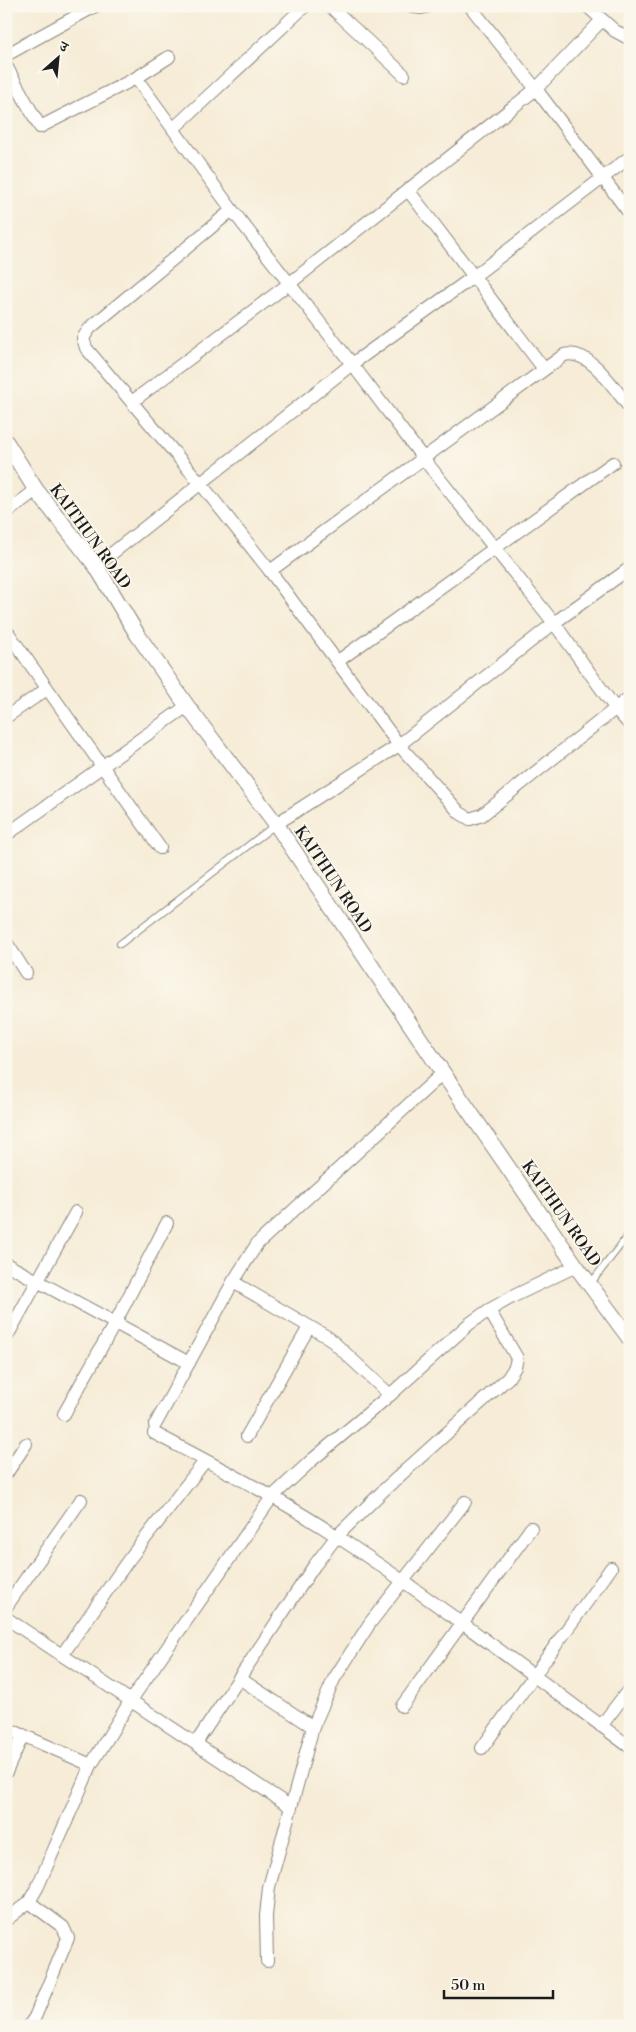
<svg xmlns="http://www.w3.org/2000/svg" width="636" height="2032" viewBox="0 0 636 2032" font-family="'Libre Bodoni','Noto Serif Devanagari',serif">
  <rect width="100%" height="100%" fill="#fbf7ec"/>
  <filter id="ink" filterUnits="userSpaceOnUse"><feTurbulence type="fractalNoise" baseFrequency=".02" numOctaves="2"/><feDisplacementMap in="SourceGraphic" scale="10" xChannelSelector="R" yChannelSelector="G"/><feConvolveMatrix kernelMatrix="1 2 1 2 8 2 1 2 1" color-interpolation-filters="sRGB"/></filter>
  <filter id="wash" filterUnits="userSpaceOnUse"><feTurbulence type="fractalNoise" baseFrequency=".0096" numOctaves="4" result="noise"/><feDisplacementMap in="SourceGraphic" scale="20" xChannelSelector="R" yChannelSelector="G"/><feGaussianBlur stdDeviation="1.12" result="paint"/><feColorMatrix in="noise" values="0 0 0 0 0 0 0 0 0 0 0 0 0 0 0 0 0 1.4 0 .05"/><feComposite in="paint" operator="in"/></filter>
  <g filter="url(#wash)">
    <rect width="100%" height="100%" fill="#f6ecd7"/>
  </g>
  <g filter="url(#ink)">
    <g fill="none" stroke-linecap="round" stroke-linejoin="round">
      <g stroke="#89847a" stroke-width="8">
        <g id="service">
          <path d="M 120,944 L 275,825"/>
          <path d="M 591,1283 L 630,1233"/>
        </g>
      </g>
      <g stroke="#89847a" stroke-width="14">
        <g id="minor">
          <path d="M 330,6 L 404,75"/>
          <path d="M 408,6 L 421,8 L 428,6"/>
          <path d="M 470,6 L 536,89 L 630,214"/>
          <path d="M 587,6 L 615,31 L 630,39"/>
          <path d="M 6,55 L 95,6"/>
          <path d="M 6,66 L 40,127 L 136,78 L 232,210 L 352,364 L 423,458 L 554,623 L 615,708 L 630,725"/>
          <path d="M 136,78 L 169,57"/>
          <path d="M 173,129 L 305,6"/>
          <path d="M 408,190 L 544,369"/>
          <path d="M 232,210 L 90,328 L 83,338 L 86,348 L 201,484 L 270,571 L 399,745 L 460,813 L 470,819 L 482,815 L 630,697"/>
          <path d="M 133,401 L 290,283 L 536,89 L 602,20"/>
          <path d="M 6,513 L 36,490"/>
          <path d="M 96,566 L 352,364 L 473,277 L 630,157"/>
          <path d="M 270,571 L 564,355 C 590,348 615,390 630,408"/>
          <path d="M 6,630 L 160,848"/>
          <path d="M 338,661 L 613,463"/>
          <path d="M 6,717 L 47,689"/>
          <path d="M 276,824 L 399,745 L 554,623 L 630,568"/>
          <path d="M 6,835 L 187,706"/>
          <path d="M 6,942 L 26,973"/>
          <path d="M 6,1264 L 189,1363"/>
          <path d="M 233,1282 L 329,1338 L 390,1395"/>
          <path d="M 6,1338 L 76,1212"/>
          <path d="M 64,1414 L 115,1323 L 167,1223"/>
          <path d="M 155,1425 L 233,1282 L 257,1244 L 443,1073"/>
          <path d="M 154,1433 C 216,1466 279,1498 338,1537 C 438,1603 534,1676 630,1747"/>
          <path d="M 247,1436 L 309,1327"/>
          <path d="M 6,1474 L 26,1444"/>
          <path d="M 6,1607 L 81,1500"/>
          <path d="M 6,1618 L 291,1807"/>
          <path d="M 62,1655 L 127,1562 L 205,1461"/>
          <path d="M 239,1678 L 313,1727"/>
          <path d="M 402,1706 L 531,1528"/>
          <path d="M 601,1726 L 630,1688"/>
          <path d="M 6,1728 L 91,1765"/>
          <path d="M 196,1743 L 314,1566 L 337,1536 L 386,1488 L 508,1378 L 515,1367 L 517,1358 L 489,1310"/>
          <path d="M 482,1748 L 611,1568"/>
          <path d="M 6,1772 L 23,1735"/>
          <path d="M 6,1920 L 29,1902 L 38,1886 L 91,1765 L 131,1700 L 272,1497 L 312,1460 L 390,1395 L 469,1324 L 489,1310 L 514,1296 L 576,1266"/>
          <path d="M 267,1961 L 266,1916 L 269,1887 L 313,1727 L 334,1679 L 370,1623 L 465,1502"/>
          <path d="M 29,2026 L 35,2017 L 68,1938 L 63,1927 L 29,1902"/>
        </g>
      </g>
      <g stroke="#89847a" stroke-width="17">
        <path id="tertiary" d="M 6,442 L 36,490 L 96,566 L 137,634 L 187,706 L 276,824 L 443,1073 L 576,1266 L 630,1339"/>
      </g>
      <use href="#service" stroke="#fff" stroke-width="6"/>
      <use href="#minor" stroke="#fff" stroke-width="12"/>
      <use href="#tertiary" stroke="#fff" stroke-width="15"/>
    </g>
  </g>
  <g text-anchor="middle" stroke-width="4" stroke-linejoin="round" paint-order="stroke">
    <g font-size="16" fill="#1c1c1c" stroke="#fbf7ec">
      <text transform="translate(91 536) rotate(54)" y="6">KAITHUN ROAD</text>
      <text transform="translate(334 879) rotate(56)" y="6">KAITHUN ROAD</text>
      <text transform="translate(562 1213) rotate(55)" y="6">KAITHUN ROAD</text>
    </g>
  </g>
  <rect width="636" height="2032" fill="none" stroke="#fbf7ec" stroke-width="25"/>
  <g transform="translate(58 58) rotate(27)" stroke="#fbf7ec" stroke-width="4" paint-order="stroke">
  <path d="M0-4L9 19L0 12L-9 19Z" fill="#1c1c1c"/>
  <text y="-8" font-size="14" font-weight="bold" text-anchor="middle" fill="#1c1c1c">उ</text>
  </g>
  <path d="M444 1990v8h109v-8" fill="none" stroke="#1c1c1c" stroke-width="2.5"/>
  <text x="451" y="1990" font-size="15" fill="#1c1c1c" stroke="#fbf7ec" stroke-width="4" paint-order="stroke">50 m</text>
</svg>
